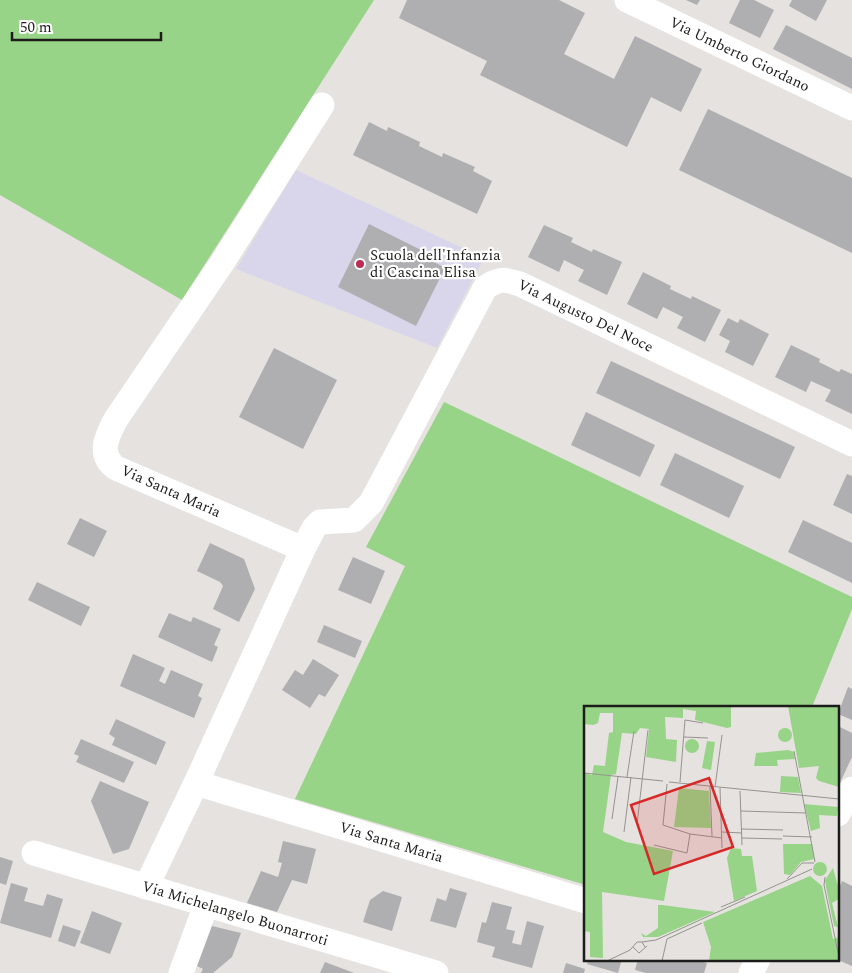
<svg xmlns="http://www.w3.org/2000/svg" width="852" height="973" viewBox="0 0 852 973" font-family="Spectral,serif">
  <rect width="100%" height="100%" fill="#e5e2df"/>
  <path fill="#d9d6ec" d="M 296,170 L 484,258 L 437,348 L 236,269 Z"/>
  <g fill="#97d487">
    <path d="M 0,0 L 374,0 L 182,300 L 0,195 Z"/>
    <path d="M 444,402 L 852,597 L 852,609 L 812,707 L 586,707 L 586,885 L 295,799 L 405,566 L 366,547 Z"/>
  </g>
  <g fill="#afaeb1">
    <path d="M 407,0 L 559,0 L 585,13 L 564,54 L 614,79 L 635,36 L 702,69 L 681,112 L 651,97 L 627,147 L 480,75 L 487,61 L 399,18 Z"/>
    <path d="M 686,0 L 700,0 L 697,5 Z"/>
    <path d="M 740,0 L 754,0 L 774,10 L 760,38 L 729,23 Z"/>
    <path d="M 792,0 L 827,0 L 816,21 L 789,6 Z"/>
    <path d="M 786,25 L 852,58 L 852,89 L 773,49 Z"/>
    <path d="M 708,109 L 852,178 L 852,253 L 679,170 Z"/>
    <path d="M 369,122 L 387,131 L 388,127 L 420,142 L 419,146 L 442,157 L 443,153 L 475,167 L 473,171 L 492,181 L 477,214 L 353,155 Z"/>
    <path d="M 369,224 L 431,255 L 429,259 L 445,268 L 416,326 L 338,287 Z"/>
    <path d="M 544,225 L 573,238 L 571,242 L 592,252 L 593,249 L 622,262 L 607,295 L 578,281 L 584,270 L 564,260 L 559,272 L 528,257 Z"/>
    <path d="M 643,272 L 671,286 L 670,289 L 691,299 L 692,296 L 721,310 L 705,342 L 677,328 L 683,317 L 663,307 L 657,319 L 627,304 Z"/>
    <path d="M 728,318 L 738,323 L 740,319 L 769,334 L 753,366 L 725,352 L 730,341 L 719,335 Z"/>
    <path d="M 791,345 L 820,359 L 819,362 L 839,372 L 841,369 L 852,374 L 852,414 L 825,401 L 831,390 L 811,381 L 806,392 L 775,377 Z"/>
    <path d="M 274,348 L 337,380 L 303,449 L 239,417 Z"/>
    <path d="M 611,361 L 795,447 L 780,479 L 596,393 Z"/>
    <path d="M 586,412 L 655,445 L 640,477 L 571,445 Z"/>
    <path d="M 675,453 L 744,486 L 729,518 L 660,485 Z"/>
    <path d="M 847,474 L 852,476 L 852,514 L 833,505 Z"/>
    <path d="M 80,518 L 107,531 L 94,557 L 67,544 Z"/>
    <path d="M 803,520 L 852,543 L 852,583 L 788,552 Z"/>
    <path d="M 210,543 L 244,559 L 255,589 L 239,622 L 213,609 L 223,586 L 220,582 L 197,571 Z"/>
    <path d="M 353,557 L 385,571 L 371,604 L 338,590 Z"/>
    <path d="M 37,582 L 90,607 L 81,626 L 28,600 Z"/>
    <path d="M 169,613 L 191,622 L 193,617 L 221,629 L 214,645 L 218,647 L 212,662 L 158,637 Z"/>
    <path d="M 324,625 L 362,641 L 355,658 L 317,642 Z"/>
    <path d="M 133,654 L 165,668 L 159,681 L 165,684 L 171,670 L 203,684 L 198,696 L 202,698 L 194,718 L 120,686 Z"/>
    <path d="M 313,659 L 339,675 L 325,697 L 319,694 L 310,708 L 282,690 L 295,670 L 303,675 Z"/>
    <path d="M 848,687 L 852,689 L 852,720 L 838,714 Z"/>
    <path d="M 116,719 L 166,742 L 156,765 L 112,745 L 115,738 L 109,734 Z"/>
    <path d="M 838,726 L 852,733 L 852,757 L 838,787 Z"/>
    <path d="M 81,739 L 134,762 L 124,783 L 76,762 L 79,756 L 74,754 Z"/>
    <path d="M 100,781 L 149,802 L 129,849 L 113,854 L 91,801 Z"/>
    <path d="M 283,841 L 316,849 L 307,884 L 292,880 L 277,912 L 247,903 L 261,871 L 278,877 L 282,863 L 278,862 Z"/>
    <path d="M 0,857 L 13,861 L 6,885 L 0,883 Z"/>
    <path d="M 842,881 L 852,886 L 852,966 L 838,960 L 838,890 Z"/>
    <path d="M 11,883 L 28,888 L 24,901 L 43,906 L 47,894 L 63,899 L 51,938 L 0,923 Z"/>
    <path d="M 450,888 L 467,893 L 456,928 L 430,921 L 437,898 L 446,901 Z"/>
    <path d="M 383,891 L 402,897 L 392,931 L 363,922 L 370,900 Z"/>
    <path d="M 492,902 L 512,907 L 506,929 L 515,931 L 512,943 L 521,945 L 527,921 L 544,926 L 532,968 L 492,957 L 495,947 L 477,942 L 482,922 L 486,923 Z"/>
    <path d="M 92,911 L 122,923 L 110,954 L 80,943 Z"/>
    <path d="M 63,925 L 81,931 L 75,947 L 58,941 Z"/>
    <path d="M 212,926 L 241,933 L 232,957 L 213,973 L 201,973 L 203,969 L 197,966 Z"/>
    <path d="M 589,959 L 622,959 L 618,973 L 587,964 Z"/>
    <path d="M 638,959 L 694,959 L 707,963 L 704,973 L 646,973 L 635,970 Z"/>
    <path d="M 325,962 L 354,973 L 320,973 Z"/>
    <path d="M 566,963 L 585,969 L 584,973 L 563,973 Z"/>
  </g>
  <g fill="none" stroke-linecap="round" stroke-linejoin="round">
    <g stroke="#fff" stroke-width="25">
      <path id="s1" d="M 627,0 L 852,108"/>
      <path id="s2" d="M 303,549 L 314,528 L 320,522 L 354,520 L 371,503 L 485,288 C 498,278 505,279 520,284 L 852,444"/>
      <path id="s3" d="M 196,783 L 586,901"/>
      <path d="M 838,814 L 852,789"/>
      <path id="s4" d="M 34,853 L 436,973"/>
      <path d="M 146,887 L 196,783 L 303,549 L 116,468 C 97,454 107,436 116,419 L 222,263 L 322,105"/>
      <path d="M 181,973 L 206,905"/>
      <path d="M 751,973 L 758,959"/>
    </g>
  </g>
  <circle fill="#bc2c53" stroke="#fff" stroke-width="2" cx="360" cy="264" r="5"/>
  <g text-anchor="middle" stroke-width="4.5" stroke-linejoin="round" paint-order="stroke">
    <g font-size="15" fill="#1c1c1a" stroke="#fff">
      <text dy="5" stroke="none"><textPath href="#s1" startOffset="125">Via Umberto Giordano</textPath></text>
      <text dy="5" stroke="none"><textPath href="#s2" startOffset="444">Via Augusto Del Noce</textPath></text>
      <text transform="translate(171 491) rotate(24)" y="5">Via Santa Maria</text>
      <text dy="5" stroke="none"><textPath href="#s3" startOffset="204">Via Santa Maria</textPath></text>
      <text dy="5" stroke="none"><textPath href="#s4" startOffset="210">Via Michelangelo Buonarroti</textPath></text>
    </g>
    <g font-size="15" fill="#1c1c1a" stroke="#fff" text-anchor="start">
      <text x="370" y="260">Scuola dell'Infanzia<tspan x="370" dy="17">di Cascina Elisa</tspan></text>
    </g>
  </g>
  <g transform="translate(584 706)">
    <rect width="255" height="255" fill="#e5e2df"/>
    <path d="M 0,0 L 147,0 L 147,21 L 143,22 L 111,14 L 112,5 L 99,3 L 99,12 L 81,11 L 82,33 L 93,34 L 92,56 L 62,51 L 65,23 L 56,22 L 52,28 L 38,27 L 32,68 L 27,69 L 19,126 L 42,136 L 89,145 L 80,195 L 18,186 L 19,252 L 6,251 L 6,226 L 0,225 L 0,67 L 8,69 L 10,59 L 21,60 L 25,27 L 29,26 L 29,7 L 16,7 L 14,17 L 9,19 L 0,18 ZM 204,0 L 255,0 L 255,81 L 235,75 L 232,72 L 235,60 L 215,62 ZM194 29a7 7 0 1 1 14 0a7 7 0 1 1-14 0ZM101 40a7 7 0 1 1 14 0a7 7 0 1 1-14 0ZM 123,35 L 131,36 L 127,64 L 118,62 ZM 204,44 L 210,46 L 211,53 L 193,54 L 194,60 L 170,60 L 172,47 ZM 197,70 L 214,71 L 217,87 L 196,86 ZM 95,82 L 125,85 L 127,122 L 90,121 ZM 220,98 L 254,101 L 253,110 L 235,109 L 236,122 L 227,125 ZM 199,138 L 228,138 L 230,153 L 217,156 L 206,169 L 200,168 ZM 147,142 L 157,143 L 158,150 L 168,150 L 173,185 L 150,195 L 143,152 ZM229 163a7 7 0 1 1 14 0a7 7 0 1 1-14 0ZM 249,162 L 255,184 L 255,193 L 248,197 L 254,221 L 250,220 L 242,181 L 241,174 ZM 226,170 L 238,180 L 249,233 L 255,231 L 255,255 L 125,255 L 127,241 L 119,216 ZM 74,199 L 78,199 L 131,206 L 74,231 L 59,231 L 57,227 L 62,230 L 74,222 Z" fill="#97d487"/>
    <path fill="none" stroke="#959390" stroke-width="1" d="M 100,31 L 124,32M 210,45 L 231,156M 0,67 L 79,75M 43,71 L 50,25M 85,76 L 255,93M 96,76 L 101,14 L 119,17M 83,78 L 79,119 L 106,128M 126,80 L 128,130M 131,81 L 138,29M 136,82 L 138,142M 156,85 L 158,139M 157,105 L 222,107M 28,113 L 34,71M 53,118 L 64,24M 157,123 L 199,124M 40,126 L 47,71M 138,126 L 158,127M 199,130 L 228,131M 158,132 L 198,133M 70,139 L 103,147 L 106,128 L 138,132M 241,171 L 240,179 L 255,251M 203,173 L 218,157 L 230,157M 137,201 L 161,191M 58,236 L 72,234 L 228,163M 49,241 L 55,247 L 63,240M 23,255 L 46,244 L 53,236 L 58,236 L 61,241M 78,255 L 83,233 L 118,217"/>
    <path fill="#d62828" fill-opacity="0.15" stroke="#d62828" stroke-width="2.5" d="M 125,72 L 149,141 L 70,168 L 47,99 Z"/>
    <rect width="255" height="255" fill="none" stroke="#1c1c1a" stroke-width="2.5"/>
  </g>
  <path d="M12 32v8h149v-8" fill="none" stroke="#1c1c1a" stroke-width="2.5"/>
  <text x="20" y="32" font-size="15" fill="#1c1c1a" stroke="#ffffff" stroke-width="4" paint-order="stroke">50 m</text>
</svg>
